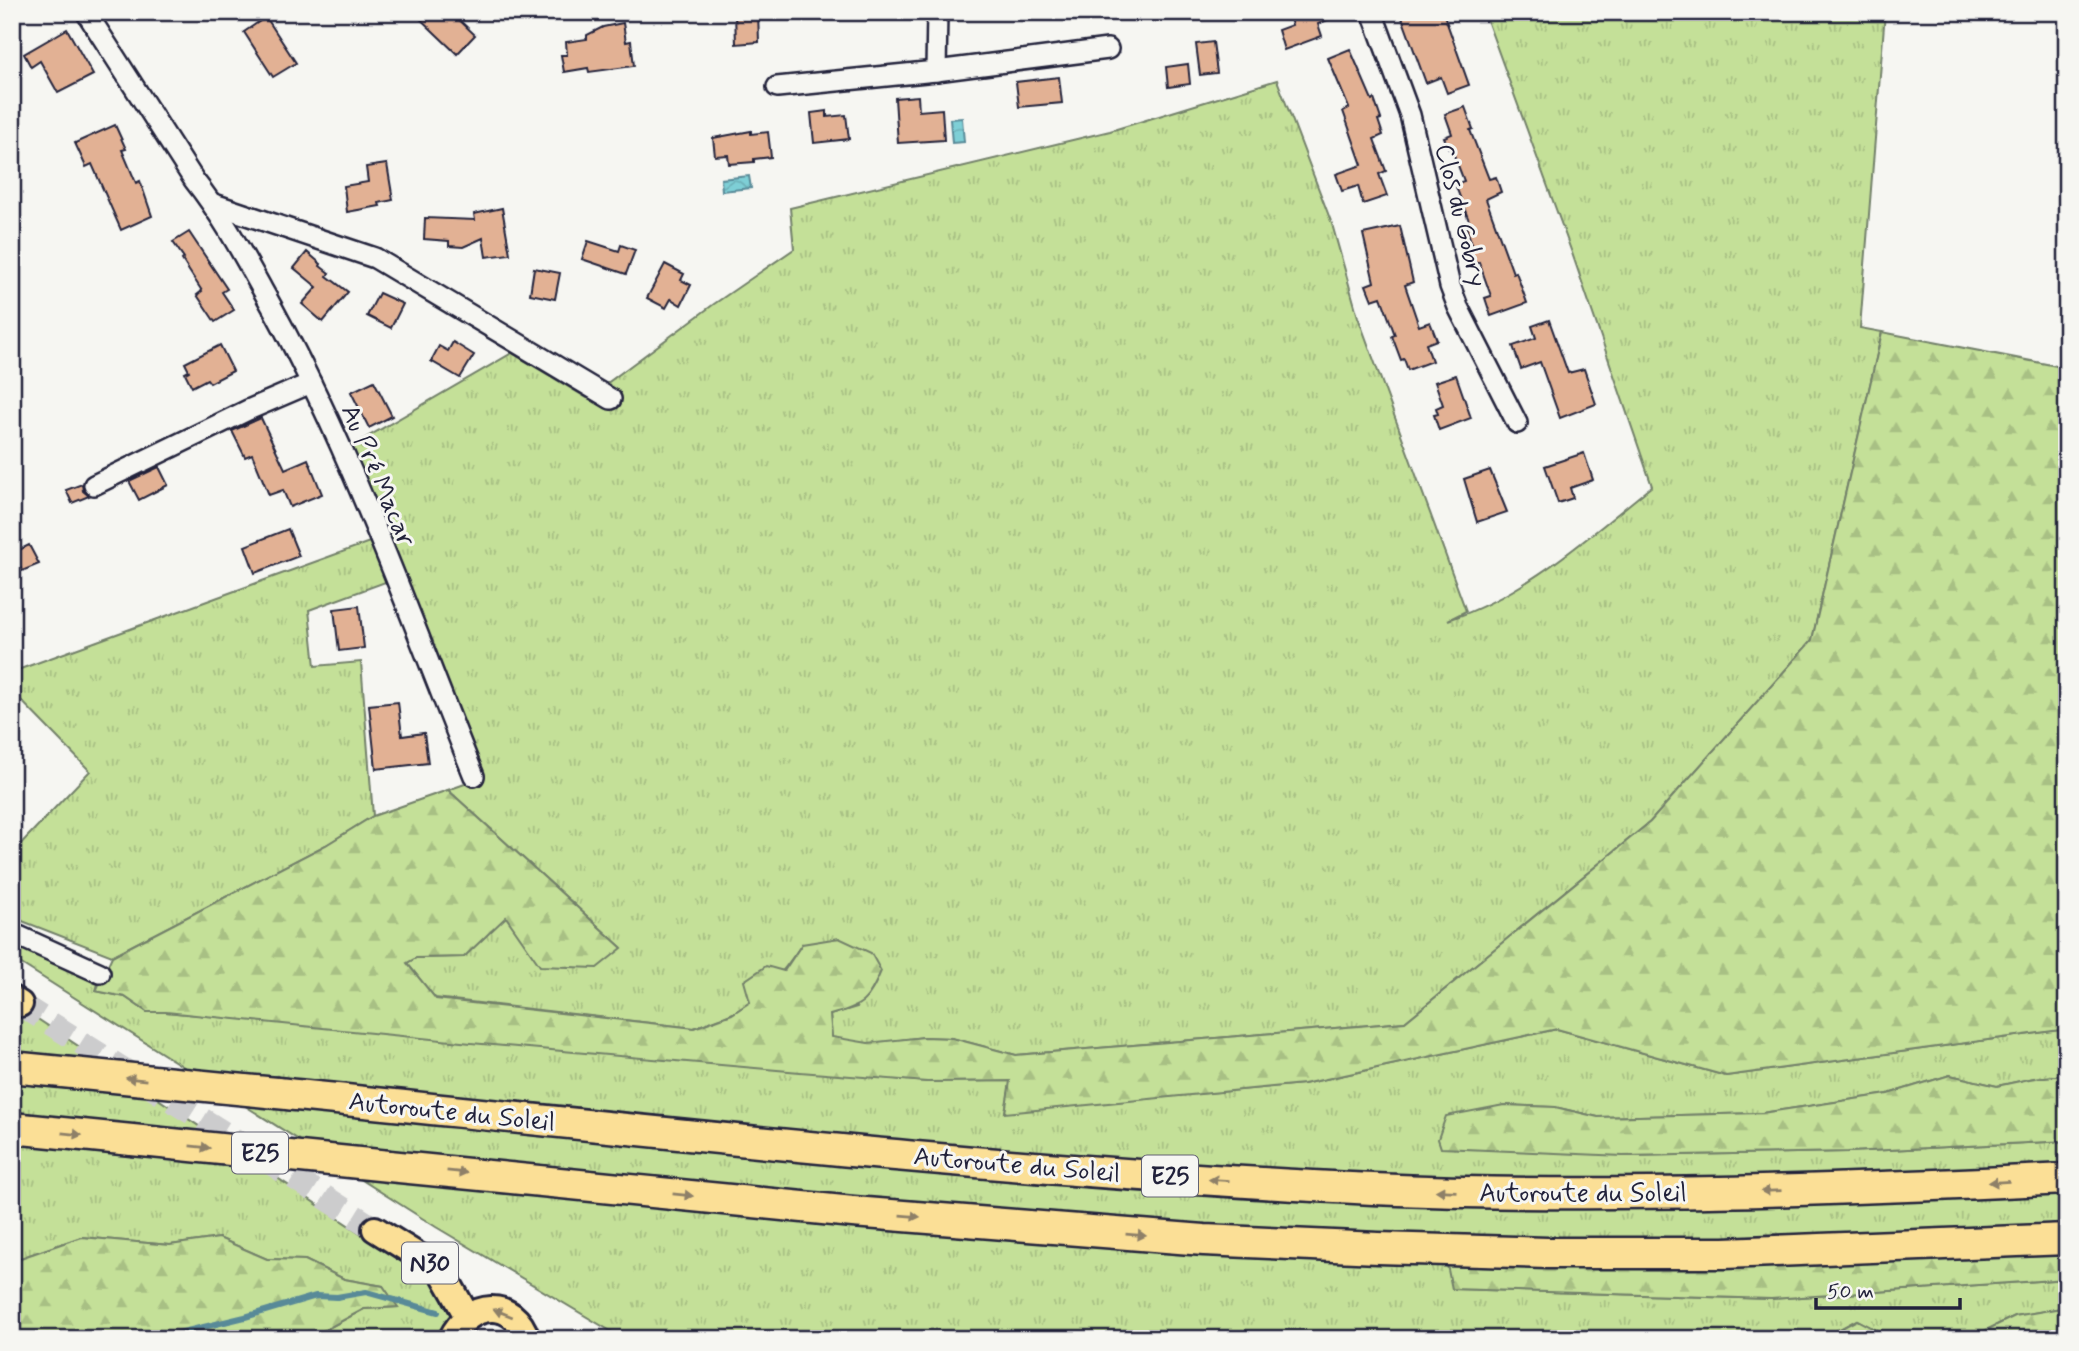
<svg xmlns="http://www.w3.org/2000/svg" width="2079" height="1351" viewBox="0 0 2079 1351" font-family="Mynerve,sans-serif">
  <defs>
    <pattern id="grass-tufts" width="24" height="20" patternUnits="userSpaceOnUse" patternTransform="scale(1.75)"><rect width="24" height="20" fill="#c4e098"/><path d="M3 7l-1-3M5 7V3M7 7l1-3M15 17l-1-3M17 17v-4M19 17l1-3" fill="none" stroke="#a8c084"/></pattern>
    <pattern id="forest-firs" width="22" height="20" patternUnits="userSpaceOnUse" patternTransform="scale(1.75)"><rect width="22" height="20" fill="#c4e098"/><path d="M5 1l3.5 6h-7zM16 11l3.5 6h-7z" fill="#a8c084"/></pattern>
    <pattern id="water-waves" width="16" height="10" patternUnits="userSpaceOnUse" patternTransform="scale(1.75)"><rect width="16" height="10" fill="#7ecfd6"/><path d="M0 5q4-4 8 0t8 0" fill="none" stroke="#6db1b9"/></pattern>
  </defs>
  <rect width="100%" height="100%" fill="#f6f6f2"/>
  <filter id="ink" filterUnits="userSpaceOnUse"><feTurbulence type="fractalNoise" baseFrequency=".0143" numOctaves="2"/><feDisplacementMap in="SourceGraphic" scale="14" xChannelSelector="R" yChannelSelector="G"/><feConvolveMatrix kernelMatrix="1 2 1 2 8 2 1 2 1" color-interpolation-filters="sRGB"/></filter>
  <g filter="url(#ink)">
    <g fill="url(#grass-tufts)" stroke="#73816a" stroke-width="2">
      <path d="M 1484,12 L 1885,12 L 1860,328 L 1882,332 L 1812,640 L 1650,822 L 1405,1022 L 1016,1055 L 952,1038 L 924,1037 L 868,1044 L 832,1038 L 830,1015 L 857,1007 L 802,944 C 784,971 761,1001 731,1014 C 719,1019 706,1023 694,1028 L 435,998 L 407,963 L 416,958 L 464,957 L 506,916 L 622,948 L 448,790 L 482,778 L 352,446 L 512,353 L 587,398 L 714,304 L 794,249 L 790,208 L 1110,131 L 1277,80 L 1332,224 L 1358,317 L 1466,611 L 1448,620 C 1526,595 1589,536 1652,486 L 1572,253 Z"/>
      <path d="M 375,540 L 391,580 L 309,610 L 315,666 L 361,662 L 373,816 L 326,845 L 112,956 L 12,917 L 12,853 L 90,771 L 12,691 L 12,672 Z"/>
      <path d="M 12,941 L 99,980 L 96,991 L 125,997 L 147,1012 L 166,1012 L 927,1082 L 1011,1081 L 1005,1112 L 1303,1084 L 1557,1029 L 1726,1076 L 2067,1029 L 2067,1075 L 2034,1078 L 1997,1086 L 1950,1075 L 1888,1094 L 1762,1113 L 1598,1117 L 1555,1107 L 1504,1105 L 1477,1112 L 1623,1156 L 1848,1152 L 2067,1141 L 2067,1248 L 1452,1289 L 1771,1299 L 2067,1279 L 2067,1307 L 2015,1316 L 1968,1339 L 1894,1339 L 1857,1320 L 1821,1339 L 1633,1339 L 1599,1332 L 1564,1339 L 1400,1339 L 1393,1337 L 1391,1339 L 624,1339 L 436,1227 L 12,958 Z"/>
      <path d="M 12,1002 L 431,1280 L 452,1308 L 445,1339 L 308,1339 L 364,1309 L 397,1307 L 383,1286 L 344,1279 L 305,1260 L 267,1259 L 219,1238 L 170,1245 L 81,1237 L 12,1261 Z"/>
    </g>
    <g fill="url(#forest-firs)" stroke="#73816a" stroke-width="2">
      <path d="M 1882,332 L 2067,368 L 2067,1029 L 1726,1076 L 1557,1029 L 1303,1084 L 1005,1113 L 1010,1081 L 927,1082 L 800,1072 L 471,1043 L 166,1012 L 147,1012 L 125,997 L 96,991 L 112,956 L 326,845 L 373,816 L 448,790 L 622,948 L 597,968 L 540,966 L 506,917 L 464,957 L 416,958 L 407,963 L 436,999 L 694,1028 L 732,1014 L 750,1002 L 744,981 L 766,966 L 784,971 L 802,944 L 839,938 L 871,953 L 881,971 C 868,1002 863,1006 830,1015 L 832,1037 L 868,1043 L 924,1037 L 952,1038 L 1016,1055 L 1405,1022 L 1650,822 L 1812,640 Z"/>
      <path d="M 1950,1075 L 1997,1086 L 2034,1078 L 2067,1075 L 2067,1141 L 1848,1152 L 1623,1156 L 1441,1148 L 1438,1139 L 1446,1116 L 1504,1105 L 1555,1107 L 1598,1117 L 1762,1113 L 1888,1094 Z"/>
      <path d="M 81,1237 L 170,1245 L 219,1238 L 267,1259 L 305,1260 L 344,1279 L 383,1286 L 398,1307 L 364,1309 L 308,1339 L 12,1339 L 12,1261 Z"/>
      <path d="M 2067,1248 L 2067,1279 L 1771,1299 L 1452,1289 L 1446,1260 Z"/>
      <path d="M 2067,1307 L 2067,1339 L 1968,1339 L 2015,1316 Z"/>
      <path d="M 1857,1320 L 1893,1339 L 1896,1339 L 1821,1339 Z"/>
      <path d="M 1599,1332 L 1633,1339 L 1564,1339 Z"/>
    </g>
    <g fill="url(#water-waves)" stroke="#598a98" stroke-width="2">
      <path d="M 962,118 L 964,142 L 952,143 L 950,119 Z"/>
      <path d="M 749,176 L 751,188 L 722,191 L 721,179 Z"/>
    </g>
    <g fill="none" stroke-linecap="round" stroke-linejoin="round">
      <path stroke="#598a98" stroke-width="6" d="M 154,1339 L 245,1317 L 316,1296 L 337,1297 L 366,1292 L 438,1312"/>
    </g>
    <g fill="#e2b194" stroke="#22223b" stroke-width="2">
      <path d="M 413,12 L 451,12 L 475,35 L 457,54 Z"/>
      <path d="M 735,12 L 758,12 L 759,42 L 736,44 Z"/>
      <path d="M 1288,12 L 1346,12 L 1318,24 L 1322,36 L 1284,50 L 1278,30 L 1292,25 Z"/>
      <path d="M 1400,12 L 1443,12 L 1469,85 L 1447,93 L 1441,77 L 1426,83 Z"/>
      <path d="M 266,17 L 296,63 L 273,77 L 244,32 Z"/>
      <path d="M 623,23 L 626,42 L 631,41 L 634,66 L 589,72 L 588,68 L 564,72 L 561,55 L 567,55 L 566,42 L 587,39 L 587,35 L 603,27 Z"/>
      <path d="M 67,29 L 93,75 L 58,93 L 40,61 L 31,67 L 24,54 Z"/>
      <path d="M 1213,42 L 1217,73 L 1200,75 L 1196,44 Z"/>
      <path d="M 1350,49 L 1372,100 L 1374,99 L 1381,119 L 1378,120 L 1383,135 L 1374,139 L 1386,171 L 1379,174 L 1387,196 L 1363,204 L 1358,186 L 1342,191 L 1336,174 L 1362,165 L 1343,111 L 1349,108 L 1328,58 Z"/>
      <path d="M 1188,64 L 1190,84 L 1168,87 L 1166,67 Z"/>
      <path d="M 1059,77 L 1062,103 L 1019,107 L 1016,82 Z"/>
      <path d="M 918,96 L 919,111 L 942,109 L 944,140 L 898,143 L 895,98 Z"/>
      <path d="M 1465,107 L 1473,129 L 1470,130 L 1489,179 L 1496,177 L 1501,192 L 1486,199 L 1513,273 L 1516,272 L 1527,303 L 1491,316 L 1485,298 L 1491,296 L 1479,262 L 1474,264 L 1467,245 L 1472,244 L 1466,227 L 1471,226 L 1455,184 L 1464,181 L 1452,150 L 1450,151 L 1444,137 L 1452,134 L 1445,114 Z"/>
      <path d="M 827,111 L 827,117 L 846,115 L 849,139 L 814,143 L 811,113 Z"/>
      <path d="M 115,125 L 126,149 L 122,150 L 136,183 L 140,181 L 152,216 L 121,230 L 92,164 L 86,167 L 75,143 Z"/>
      <path d="M 751,131 L 751,134 L 768,132 L 771,157 L 754,159 L 754,162 L 729,164 L 728,155 L 715,156 L 713,138 Z"/>
      <path d="M 387,164 L 393,200 L 379,203 L 380,206 L 347,212 L 344,186 L 368,182 L 366,167 Z"/>
      <path d="M 502,208 L 510,254 L 486,257 L 483,238 L 463,247 L 449,246 L 449,241 L 424,239 L 425,218 L 475,220 L 474,214 Z"/>
      <path d="M 1400,226 L 1413,282 L 1405,285 L 1419,326 L 1430,322 L 1437,340 L 1426,344 L 1432,361 L 1408,370 L 1404,359 L 1401,360 L 1392,336 L 1395,335 L 1381,297 L 1372,300 L 1366,285 L 1374,282 L 1363,234 Z"/>
      <path d="M 189,232 L 227,289 L 222,292 L 234,310 L 215,322 L 197,295 L 202,291 L 182,260 L 184,258 L 173,242 Z"/>
      <path d="M 588,241 L 619,251 L 621,245 L 635,250 L 626,274 L 582,259 Z"/>
      <path d="M 307,252 L 321,264 L 320,266 L 329,273 L 327,276 L 348,292 L 323,322 L 302,304 L 317,287 L 294,268 Z"/>
      <path d="M 665,264 L 684,274 L 681,280 L 691,285 L 681,305 L 671,299 L 666,308 L 647,298 Z"/>
      <path d="M 534,268 L 560,273 L 555,299 L 530,294 Z"/>
      <path d="M 379,293 L 403,304 L 391,328 L 367,316 Z"/>
      <path d="M 1549,320 L 1568,373 L 1584,369 L 1596,404 L 1560,418 L 1540,362 L 1521,369 L 1513,346 L 1536,338 L 1532,326 Z"/>
      <path d="M 453,342 L 474,355 L 460,378 L 431,361 L 439,346 L 448,351 Z"/>
      <path d="M 220,345 L 233,371 L 210,383 L 207,379 L 192,387 L 185,373 L 189,371 L 185,363 Z"/>
      <path d="M 1456,375 L 1471,418 L 1439,430 L 1434,415 L 1438,414 L 1436,408 L 1443,405 L 1435,382 Z"/>
      <path d="M 374,381 L 392,416 L 369,428 L 351,392 Z"/>
      <path d="M 261,418 L 285,469 L 308,459 L 322,494 L 290,507 L 283,490 L 269,495 L 252,454 L 245,457 L 232,431 Z"/>
      <path d="M 1584,453 L 1593,480 L 1570,488 L 1573,498 L 1558,503 L 1545,466 Z"/>
      <path d="M 159,467 L 168,485 L 139,500 L 129,481 Z"/>
      <path d="M 1490,470 L 1507,512 L 1477,522 L 1464,479 Z"/>
      <path d="M 82,484 L 83,491 L 89,496 L 72,503 L 66,490 Z"/>
      <path d="M 288,529 L 299,556 L 255,573 L 245,546 Z"/>
      <path d="M 29,545 L 39,564 L 22,571 L 13,553 Z"/>
      <path d="M 359,606 L 364,648 L 339,651 L 334,609 Z"/>
      <path d="M 398,702 L 402,736 L 424,733 L 428,763 L 376,769 L 369,705 Z"/>
    </g>
    <g fill="none" stroke-linecap="round" stroke-linejoin="round">
      <path stroke="#cccccd" stroke-width="24" stroke-dasharray="24 12" stroke-linecap="butt" d="M 20,1004 L 375,1229"/>
      <g stroke="#22223b" stroke-width="24">
        <g id="minor">
          <path d="M 86,12 L 194,180 C 221,214 241,251 262,289 C 349,442 408,613 474,776"/>
          <path d="M 1372,12 L 1410,115 L 1450,286 L 1458,307 L 1517,423"/>
          <path d="M 936,71 L 937,12"/>
          <path d="M 777,87 L 936,71 L 1108,49"/>
          <path d="M 214,204 L 375,258 L 611,399"/>
          <path d="M 94,485 L 248,410 L 311,383"/>
          <path d="M 12,933 L 100,973"/>
        </g>
      </g>
      <g stroke="#22223b" stroke-width="30">
        <g id="major">
          <path d="M 12,999 L 20,1004"/>
          <path d="M 375,1229 L 441,1270 L 467,1316"/>
          <path d="M 451,1339 C 469,1301 514,1297 527,1339"/>
        </g>
      </g>
      <g stroke="#22223b" stroke-width="35">
        <g id="highway">
          <path d="M 277,1093 C 642,1130 1007,1172 1373,1189 C 1604,1199 1835,1190 2067,1179"/>
          <path d="M 12,1128 L 132,1140"/>
          <path d="M 389,1166 L 853,1212 L 1204,1240 L 1378,1248 L 1547,1253 L 1724,1253 L 2067,1239"/>
        </g>
      </g>
      <use href="#minor" stroke="#f6f6f2" stroke-width="19"/>
      <use href="#major" stroke="#fbdf96" stroke-width="24"/>
      <use href="#highway" stroke="#fbdf96" stroke-width="30"/>
      <g stroke="#22223b" stroke-width="35" stroke-linecap="butt">
        <g id="highway-bridge">
          <path d="M 21,1068 L 277,1093"/>
          <path d="M 132,1140 L 389,1166"/>
        </g>
      </g>
      <use href="#highway-bridge" stroke="#fbdf96" stroke-width="30"/>
    </g>
    <defs><path id="oneway-solid" d="M-6-.8H1V-3.2L6.5 0L1 3.2V.8H-6Z" transform="scale(1.75)"/></defs>
    <g fill="#8e8068">
      <use href="#oneway-solid" transform="translate(136 1079) rotate(-174)"/>
      <use href="#oneway-solid" transform="translate(72 1134) rotate(6)"/>
      <use href="#oneway-solid" transform="translate(200 1147) rotate(6)"/>
      <use href="#oneway-solid" transform="translate(457 1172) rotate(6)"/>
      <use href="#oneway-solid" transform="translate(1219 1180) rotate(-177)"/>
      <use href="#oneway-solid" transform="translate(1999 1182) rotate(177)"/>
      <use href="#oneway-solid" transform="translate(1446 1191) rotate(-178)"/>
      <use href="#oneway-solid" transform="translate(1771 1191) rotate(178)"/>
      <use href="#oneway-solid" transform="translate(683 1195) rotate(6)"/>
      <use href="#oneway-solid" transform="translate(910 1216) rotate(5)"/>
      <use href="#oneway-solid" transform="translate(1136 1235) rotate(5)"/>
      <use href="#oneway-solid" transform="translate(503 1313) rotate(-158)"/>
    </g>
  </g>
  <g text-anchor="middle" stroke-width="6" stroke-linejoin="round" paint-order="stroke">
    <g fill="#f6f6f2" stroke="#626272" stroke-width="2">
      <rect x="232" y="1132.5" width="56" height="41" rx="5"/>
      <rect x="1142" y="1155.5" width="56" height="41" rx="5"/>
      <rect x="402" y="1242.5" width="56" height="41" rx="5"/>
    </g>
    <g font-size="24" font-weight="bold" fill="#22223b">
      <text x="260" y="1161">E25</text>
      <text x="1170" y="1184">E25</text>
      <text x="430" y="1271">N30</text>
    </g>
    <g font-size="26" fill="#22223b" stroke="#f6f6f2">
      <text transform="translate(1462 215) rotate(76)" y="9">Clos du Gobry</text>
      <text transform="translate(379 475) rotate(67)" y="9">Au Pré Macar</text>
      <text transform="translate(452 1111) rotate(6)" y="9">Autoroute du Soleil</text>
      <text transform="translate(1017 1164) rotate(5)" y="9">Autoroute du Soleil</text>
      <text x="1583" y="1201">Autoroute du Soleil</text>
    </g>
  </g>
  <rect width="2079" height="1351" fill="none" stroke="#f6f6f2" stroke-width="42"/>
  <rect x="21" y="21" width="2037" height="1309" fill="none" stroke="#22223b" stroke-width="2.5" filter="url(#ink)"/>
  <path d="M1816 1298v10h144v-10" fill="none" stroke="#22223b" stroke-width="3.5"/>
  <text x="1827" y="1298" font-size="21" fill="#22223b" stroke="#f6f6f2" stroke-width="5" paint-order="stroke">50 m</text>
</svg>
